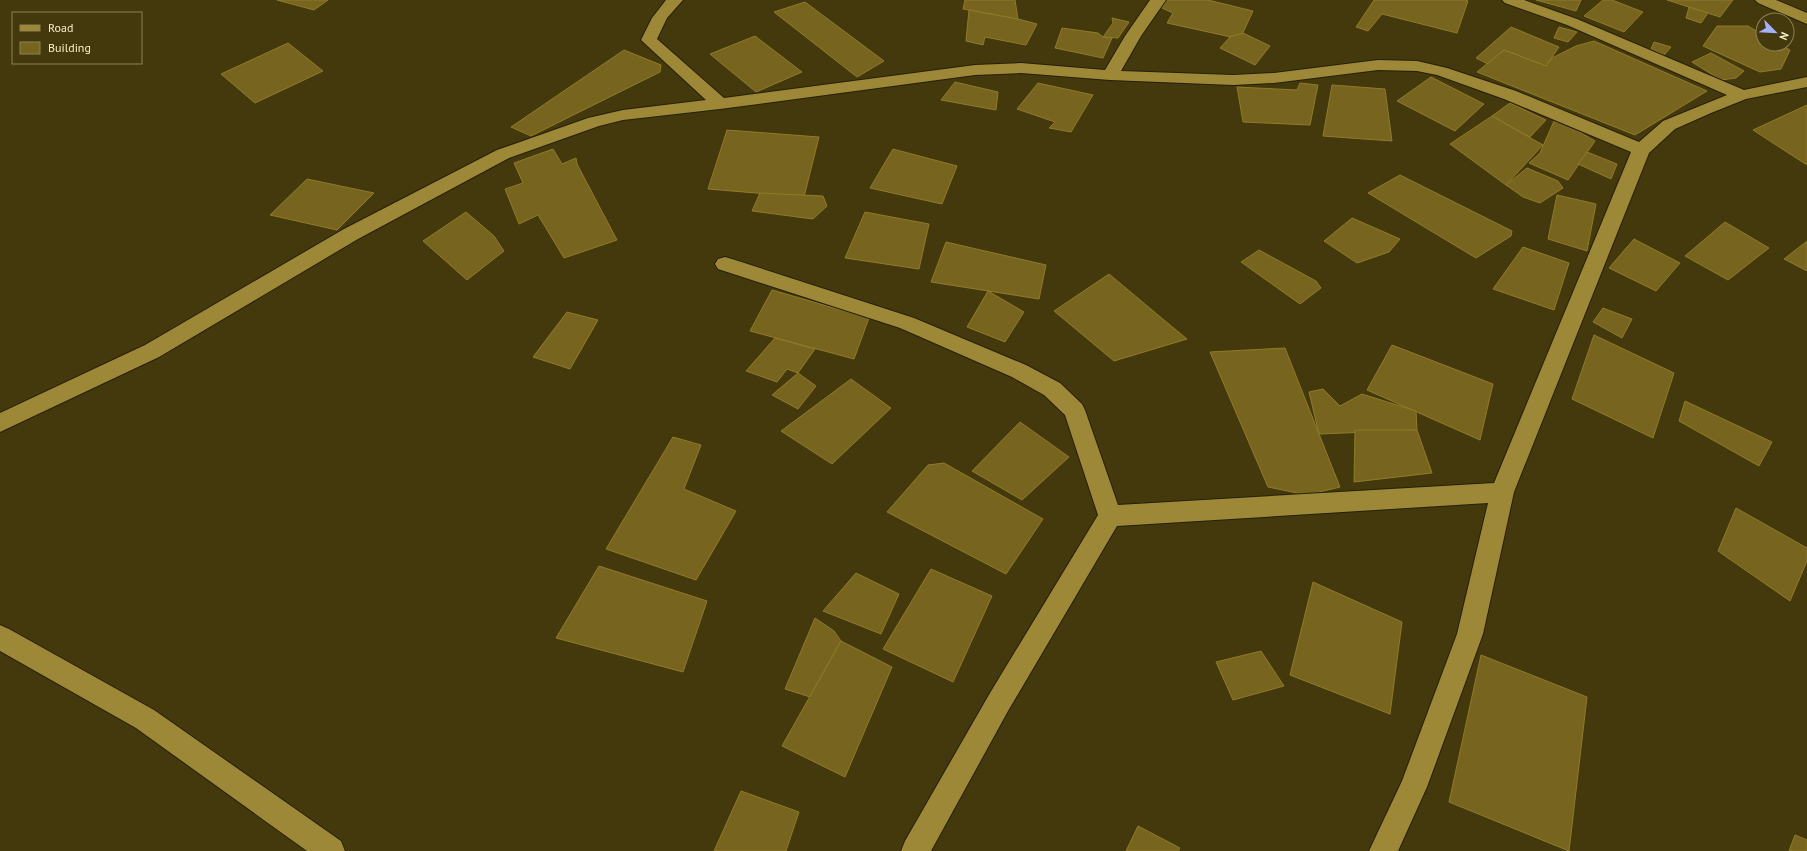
<svg xmlns="http://www.w3.org/2000/svg" width="1807" height="851" viewBox="0 0 1807 851" font-family="'PT Sans',sans-serif">
  <rect width="100%" height="100%" fill="#44390d"/>
  <g fill="#77651f" stroke="#907b28">
    <path d="M 277,0 L 328,0 L 314,10 Z"/>
    <path d="M 965,0 L 1015,0 L 1018,19 L 963,9 Z"/>
    <path d="M 1167,0 L 1208,0 L 1253,11 L 1240,39 L 1167,23 L 1173,13 L 1162,8 Z"/>
    <path d="M 1374,0 L 1465,0 L 1468,1 L 1457,33 L 1382,14 L 1368,31 L 1356,27 Z"/>
    <path d="M 1536,0 L 1581,0 L 1576,11 Z"/>
    <path d="M 1603,0 L 1612,0 L 1643,12 L 1624,32 L 1584,16 Z"/>
    <path d="M 1667,0 L 1733,0 L 1720,17 Z"/>
    <path d="M 805,2 L 884,61 L 857,77 L 774,12 Z"/>
    <path d="M 1689,7 L 1708,13 L 1701,23 L 1686,18 Z"/>
    <path d="M 969,10 L 1018,19 L 1037,24 L 1026,45 L 985,37 L 983,45 L 966,41 Z"/>
    <path d="M 1112,18 L 1129,22 L 1118,38 L 1103,37 L 1113,23 Z"/>
    <path d="M 1717,26 L 1748,26 L 1763,35 L 1763,44 L 1779,44 L 1790,50 L 1781,69 L 1760,72 L 1703,46 Z"/>
    <path d="M 1511,27 L 1559,47 L 1546,66 L 1504,50 L 1488,64 L 1476,58 Z"/>
    <path d="M 1559,27 L 1577,32 L 1568,42 L 1554,38 Z"/>
    <path d="M 1062,28 L 1098,33 L 1103,37 L 1112,38 L 1103,58 L 1055,48 Z"/>
    <path d="M 1243,33 L 1270,46 L 1255,65 L 1220,48 L 1230,37 Z"/>
    <path d="M 755,36 L 802,72 L 756,92 L 710,54 Z"/>
    <path d="M 1594,41 L 1707,91 L 1635,135 L 1477,72 L 1504,50 L 1546,66 L 1552,58 L 1576,46 Z"/>
    <path d="M 1654,42 L 1671,47 L 1664,55 L 1651,49 Z"/>
    <path d="M 288,43 L 323,71 L 255,103 L 221,74 Z"/>
    <path d="M 624,50 L 661,65 L 660,72 L 531,136 L 511,127 Z"/>
    <path d="M 1711,53 L 1744,71 L 1736,78 L 1721,80 L 1692,62 Z"/>
    <path d="M 1431,77 L 1484,104 L 1455,131 L 1397,101 Z"/>
    <path d="M 955,82 L 998,92 L 996,110 L 941,100 Z"/>
    <path d="M 1038,83 L 1093,95 L 1071,132 L 1049,128 L 1055,122 L 1017,109 Z"/>
    <path d="M 1300,83 L 1318,85 L 1310,125 L 1243,122 L 1237,87 L 1297,90 Z"/>
    <path d="M 1332,85 L 1385,89 L 1392,141 L 1323,136 Z"/>
    <path d="M 1510,103 L 1546,120 L 1530,137 L 1492,116 Z"/>
    <path d="M 1807,105 L 1807,165 L 1753,130 Z"/>
    <path d="M 1492,116 L 1543,145 L 1506,185 L 1450,144 Z"/>
    <path d="M 1554,121 L 1564,123 L 1595,141 L 1568,180 L 1529,163 L 1540,153 Z"/>
    <path d="M 727,130 L 819,137 L 804,197 L 708,189 Z"/>
    <path d="M 553,149 L 562,164 L 576,158 L 577,164 L 617,240 L 564,258 L 538,215 L 519,224 L 505,189 L 523,183 L 514,163 Z"/>
    <path d="M 893,149 L 957,166 L 942,204 L 870,188 Z"/>
    <path d="M 1587,152 L 1617,164 L 1611,179 L 1578,164 Z"/>
    <path d="M 1527,168 L 1558,181 L 1563,188 L 1540,203 L 1523,197 L 1506,185 Z"/>
    <path d="M 1400,175 L 1512,231 L 1511,236 L 1476,258 L 1368,193 Z"/>
    <path d="M 307,179 L 374,193 L 337,230 L 270,215 Z"/>
    <path d="M 760,193 L 823,196 L 827,206 L 813,219 L 752,211 Z"/>
    <path d="M 1557,195 L 1596,204 L 1587,251 L 1548,239 Z"/>
    <path d="M 466,212 L 494,236 L 504,251 L 467,280 L 423,241 Z"/>
    <path d="M 865,212 L 929,224 L 919,269 L 845,258 Z"/>
    <path d="M 1352,218 L 1400,239 L 1389,252 L 1357,263 L 1324,241 Z"/>
    <path d="M 1725,222 L 1769,248 L 1728,280 L 1685,256 Z"/>
    <path d="M 1634,239 L 1680,263 L 1656,291 L 1609,268 Z"/>
    <path d="M 1807,241 L 1807,271 L 1784,259 Z"/>
    <path d="M 946,242 L 1046,265 L 1039,299 L 931,282 Z"/>
    <path d="M 1523,247 L 1569,263 L 1554,310 L 1493,289 Z"/>
    <path d="M 1259,250 L 1316,281 L 1321,288 L 1300,304 L 1241,262 Z"/>
    <path d="M 1109,274 L 1170,325 L 1187,339 L 1114,361 L 1054,311 Z"/>
    <path d="M 772,290 L 869,318 L 854,359 L 750,331 Z"/>
    <path d="M 988,291 L 1024,312 L 1005,342 L 967,327 Z"/>
    <path d="M 1603,308 L 1632,319 L 1622,338 L 1593,322 Z"/>
    <path d="M 567,312 L 598,320 L 570,369 L 533,357 Z"/>
    <path d="M 1594,335 L 1674,373 L 1653,438 L 1572,399 Z"/>
    <path d="M 775,338 L 815,349 L 798,373 L 787,369 L 777,382 L 746,371 Z"/>
    <path d="M 1392,345 L 1493,384 L 1480,440 L 1367,390 Z"/>
    <path d="M 1285,348 L 1340,487 L 1307,495 L 1268,487 L 1210,352 Z"/>
    <path d="M 798,373 L 816,386 L 798,409 L 772,395 Z"/>
    <path d="M 851,379 L 891,408 L 832,464 L 781,431 Z"/>
    <path d="M 1323,389 L 1340,406 L 1362,394 L 1416,411 L 1417,430 L 1319,434 L 1309,392 Z"/>
    <path d="M 1685,401 L 1772,442 L 1759,466 L 1679,421 Z"/>
    <path d="M 1020,422 L 1069,457 L 1022,500 L 972,471 Z"/>
    <path d="M 1355,430 L 1417,430 L 1432,473 L 1354,482 Z"/>
    <path d="M 673,437 L 701,445 L 684,489 L 736,511 L 696,580 L 606,549 Z"/>
    <path d="M 944,463 L 1043,519 L 1006,574 L 887,512 L 928,465 Z"/>
    <path d="M 1736,508 L 1807,548 L 1807,561 L 1790,601 L 1718,551 Z"/>
    <path d="M 599,566 L 707,601 L 683,672 L 556,638 Z"/>
    <path d="M 931,569 L 992,596 L 953,682 L 883,649 Z"/>
    <path d="M 856,573 L 899,594 L 881,634 L 823,611 Z"/>
    <path d="M 1313,582 L 1402,622 L 1390,714 L 1290,675 Z"/>
    <path d="M 815,618 L 834,631 L 841,641 L 810,697 L 785,689 Z"/>
    <path d="M 841,641 L 892,667 L 845,777 L 782,746 Z"/>
    <path d="M 1261,651 L 1284,686 L 1233,700 L 1216,662 Z"/>
    <path d="M 1481,655 L 1587,697 L 1569,851 L 1449,802 Z"/>
    <path d="M 741,791 L 799,812 L 786,851 L 714,851 Z"/>
    <path d="M 1138,826 L 1180,848 L 1178,851 L 1126,851 Z"/>
    <path d="M 1795,835 L 1807,840 L 1807,851 L 1789,851 Z"/>
  </g>
  <g fill="none" stroke-linecap="round" stroke-linejoin="round">
    <g stroke="#272007" stroke-width="2">
      <g id="street">
        <path d="M 666,0 L 683,0 L 667,18 L 657,39 L 724,98 L 975,65 L 1021,63 L 1105,70 L 1125,36 L 1150,0 L 1166,0 L 1141,36 L 1121,71 L 1233,75 L 1274,73 L 1378,60 L 1417,61 L 1447,68 L 1516,91 L 1639,142 L 1663,121 L 1727,95 L 1567,25 L 1505,3 L 1502,0 L 1524,0 L 1577,19 L 1744,90 L 1807,77 L 1807,87 L 1746,99 L 1711,113 L 1675,129 L 1649,153 L 1514,492 L 1483,634 L 1427,787 L 1398,851 L 1369,851 L 1402,781 L 1457,634 L 1488,503 L 1117,526 L 1008,711 L 931,851 L 901,851 L 905,841 L 990,693 L 1098,515 L 1065,415 L 1044,395 L 1012,377 L 900,328 L 718,269 L 715,264 L 718,259 L 725,257 L 732,259 L 914,318 L 1026,365 L 1060,383 L 1082,404 L 1085,410 L 1118,505 L 1494,483 L 1631,152 L 1504,99 L 1437,75 L 1417,71 L 1378,70 L 1274,83 L 1233,85 L 1110,80 L 1021,73 L 975,75 L 720,109 L 623,120 L 599,126 L 509,158 L 358,239 L 159,357 L 0,432 L 0,413 L 145,345 L 344,229 L 497,150 L 588,118 L 623,110 L 706,100 L 641,40 L 652,18 Z"/>
        <path d="M 1755,0 L 1776,0 L 1807,13 L 1807,24 L 1758,3 Z"/>
        <path d="M 0,625 L 9,629 L 154,710 L 341,841 L 345,851 L 307,851 L 136,728 L 0,651 Z"/>
      </g>
    </g>
    <use href="#street" fill="#9d8837" fill-rule="evenodd"/>
  </g>
  <rect x="12" y="12" width="130" height="52" fill="#44390d" stroke="#8c8157"/>
  <rect x="20" y="25" width="20" height="6" fill="#9d8837" stroke="#8c8157"/>
  <text x="48" y="32" font-size="12" fill="#f8eec7">Road</text>
  <rect x="20" y="42" width="20" height="12" fill="#77651f" stroke="#8c8157"/>
  <text x="48" y="52" font-size="12" fill="#f8eec7">Building</text>
  <g transform="translate(1775 32) rotate(114)"><circle r="19" fill="#44390d" stroke="#8c8157"/>
  <path d="M0-3L7 15L0 10L-7 15Z" fill="#a2b2fd"/>
  <text y="-6" font-size="11" font-weight="bold" text-anchor="middle" fill="#f8eec7">N</text>
  </g>
</svg>
